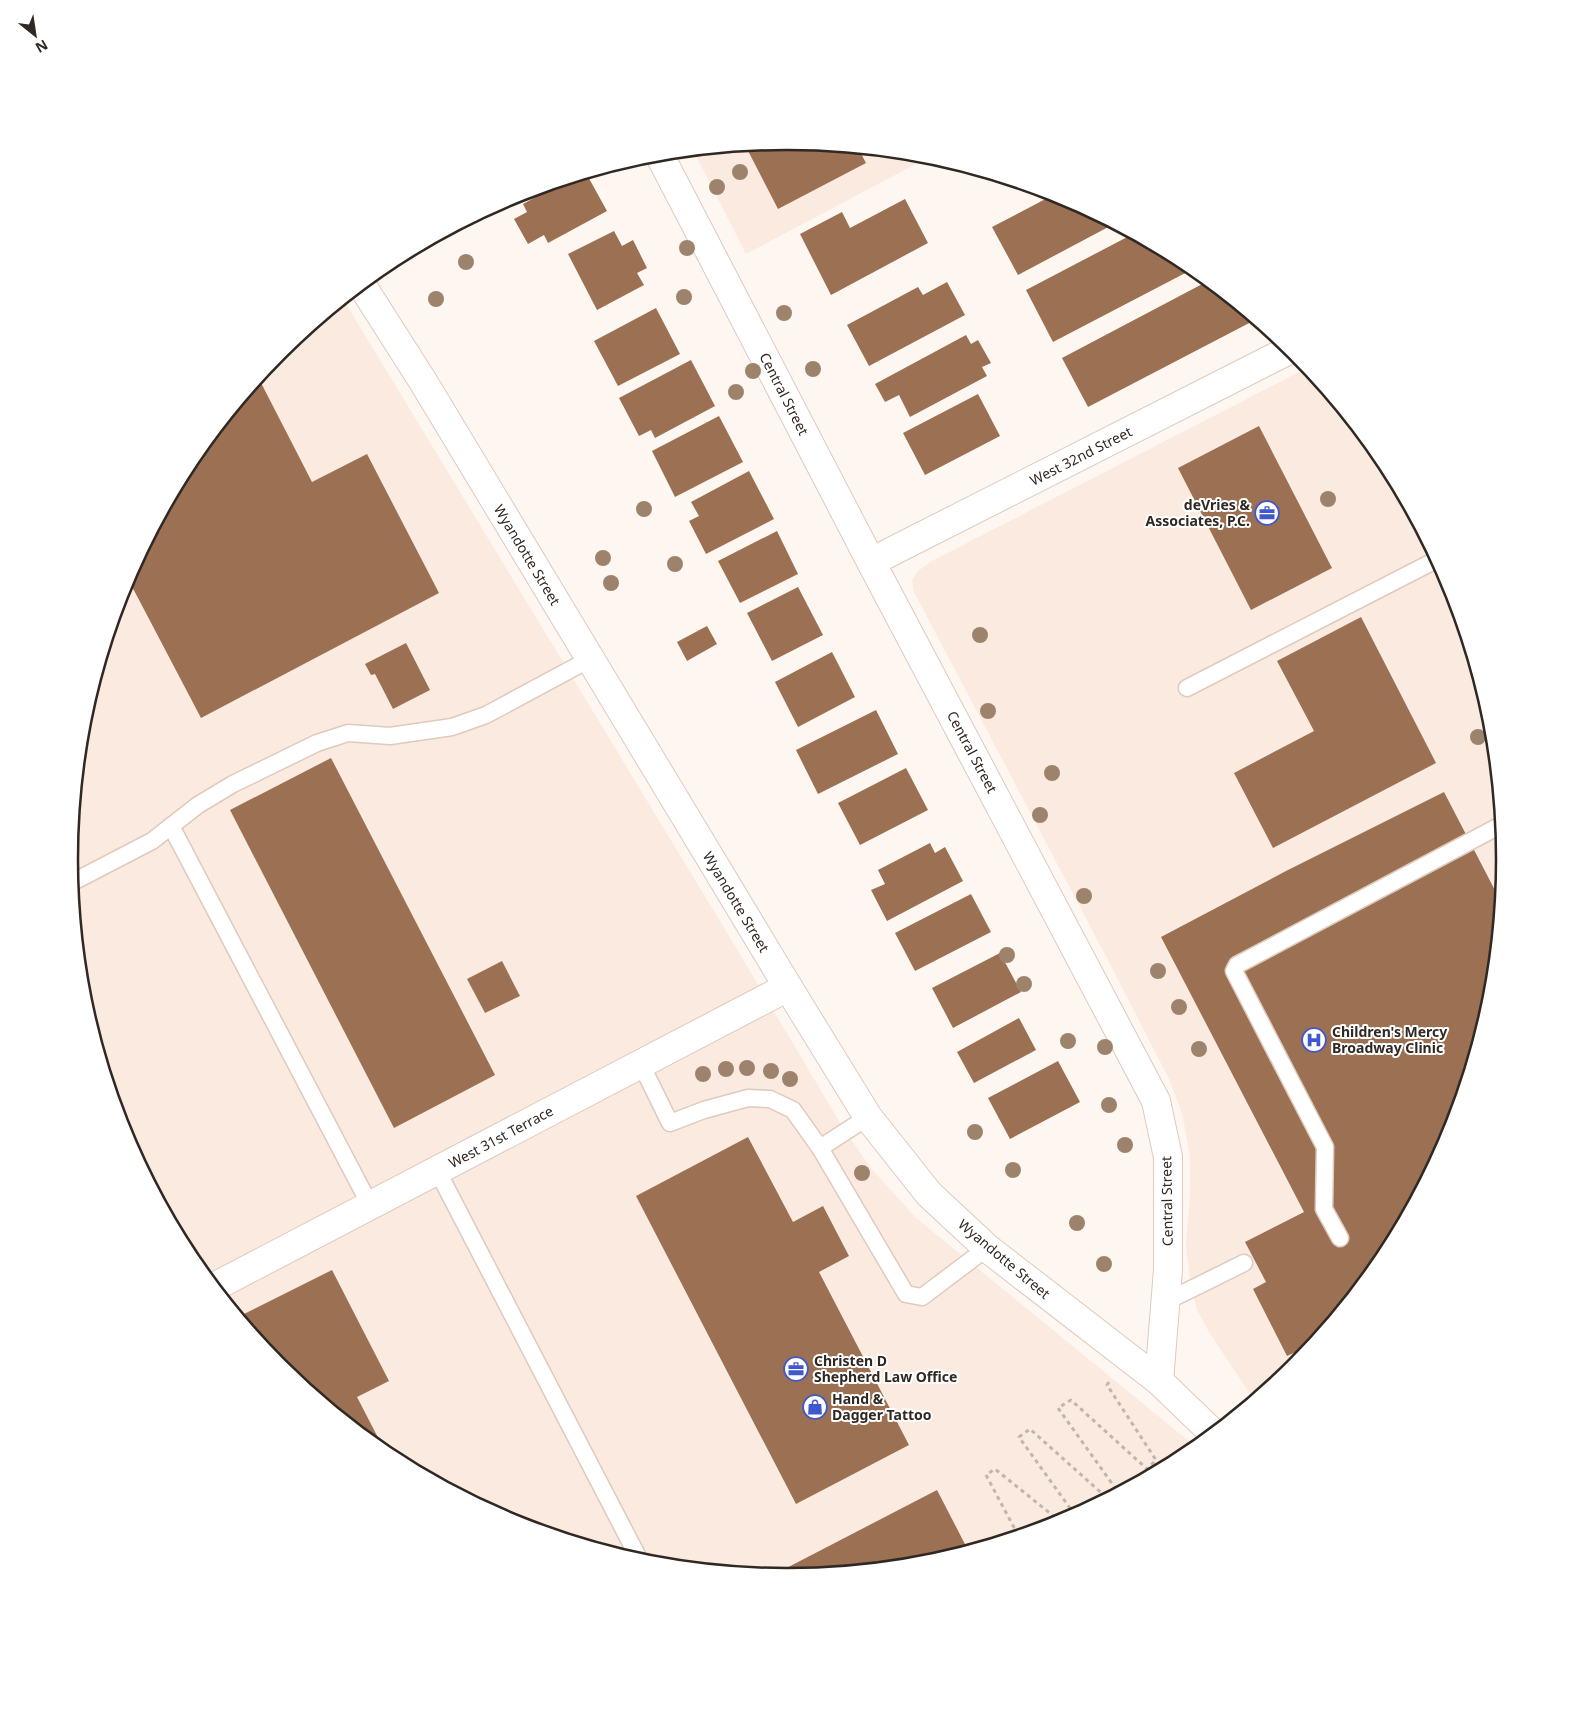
<svg xmlns="http://www.w3.org/2000/svg" width="1573" height="1718" viewBox="0 0 1573 1718" font-family="'Noto Sans',sans-serif">
  <rect width="100%" height="100%" fill="#fef6f0"/>
  <g fill="#fbeadf">
    <path d="M 787,141 L 927,155 L 931,156 L 746,254 L 693,150 Z"/>
    <path d="M 343,299 L 732,941 L 845,1131 L 871,1168 L 916,1218 L 1196,1447 L 1185,1456 L 1061,1522 L 926,1563 L 786,1577 L 646,1563 L 512,1522 L 388,1456 L 279,1366 L 190,1258 L 123,1133 L 82,999 L 69,859 L 83,719 L 123,584 L 190,460 L 279,351 Z"/>
    <path d="M 1307,368 L 1383,460 L 1450,585 L 1491,719 L 1504,859 L 1490,999 L 1450,1134 L 1383,1258 L 1294,1367 L 1254,1400 L 1209,1332 L 1197,1310 L 1190,1280 L 1186,1245 L 1190,1196 L 1190,1156 L 1182,1113 L 1170,1081 L 1109,962 L 914,592 L 912,580 L 918,571 L 932,561 Z"/>
  </g>
  <g fill="#9c7053">
    <path d="M 787,141 L 858,148 L 866,163 L 778,209 L 745,145 Z"/>
    <path d="M 586,173 L 607,211 L 548,243 L 544,235 L 528,244 L 514,219 L 527,212 L 523,204 L 569,179 Z"/>
    <path d="M 1055,194 L 1114,224 L 1018,275 L 992,227 Z"/>
    <path d="M 905,199 L 928,243 L 831,295 L 800,234 L 842,212 L 850,228 Z"/>
    <path d="M 614,231 L 622,246 L 633,240 L 647,268 L 637,273 L 644,285 L 597,310 L 568,254 Z"/>
    <path d="M 1133,234 L 1185,262 L 1193,269 L 1053,342 L 1026,290 Z"/>
    <path d="M 1208,281 L 1255,320 L 1088,407 L 1062,358 Z"/>
    <path d="M 947,282 L 965,315 L 869,366 L 847,325 L 918,287 L 923,295 Z"/>
    <path d="M 656,308 L 680,354 L 618,386 L 594,341 Z"/>
    <path d="M 966,335 L 971,344 L 978,340 L 991,363 L 982,367 L 987,376 L 910,417 L 899,395 L 885,402 L 875,384 Z"/>
    <path d="M 691,360 L 715,406 L 655,438 L 651,430 L 639,436 L 619,398 Z"/>
    <path d="M 258,377 L 312,482 L 367,454 L 439,593 L 201,718 L 127,577 L 190,460 Z"/>
    <path d="M 978,394 L 1000,436 L 925,475 L 903,433 Z"/>
    <path d="M 719,416 L 743,462 L 675,497 L 652,451 Z"/>
    <path d="M 1259,426 L 1332,568 L 1251,610 L 1178,468 Z"/>
    <path d="M 749,471 L 774,519 L 706,554 L 689,521 L 699,516 L 691,502 Z"/>
    <path d="M 777,531 L 798,574 L 740,603 L 718,561 Z"/>
    <path d="M 798,587 L 823,635 L 772,661 L 747,613 Z"/>
    <path d="M 1361,617 L 1436,763 L 1273,848 L 1234,773 L 1314,731 L 1277,661 Z"/>
    <path d="M 707,626 L 717,644 L 687,661 L 677,642 Z"/>
    <path d="M 406,643 L 430,690 L 393,709 L 375,674 L 371,675 L 365,664 Z"/>
    <path d="M 832,652 L 855,697 L 798,727 L 775,682 Z"/>
    <path d="M 876,710 L 898,754 L 818,794 L 796,750 Z"/>
    <path d="M 331,758 L 495,1075 L 394,1128 L 230,810 Z"/>
    <path d="M 906,768 L 928,810 L 860,845 L 838,803 Z"/>
    <path d="M 1444,792 L 1500,900 L 1490,999 L 1450,1134 L 1383,1258 L 1303,1356 L 1300,1350 L 1287,1356 L 1253,1289 L 1266,1282 L 1245,1242 L 1304,1212 L 1161,937 L 1286,871 Z"/>
    <path d="M 930,843 L 935,853 L 945,847 L 963,881 L 887,921 L 871,890 L 885,884 L 878,870 Z"/>
    <path d="M 971,894 L 991,932 L 915,971 L 895,933 Z"/>
    <path d="M 1000,953 L 1021,992 L 953,1028 L 932,988 Z"/>
    <path d="M 502,961 L 520,996 L 485,1013 L 467,979 Z"/>
    <path d="M 1019,1018 L 1036,1050 L 974,1083 L 957,1052 Z"/>
    <path d="M 1058,1061 L 1080,1102 L 1010,1139 L 988,1098 Z"/>
    <path d="M 748,1137 L 793,1222 L 823,1206 L 849,1256 L 819,1272 L 909,1445 L 796,1504 L 636,1196 Z"/>
    <path d="M 332,1270 L 389,1381 L 357,1397 L 387,1455 L 279,1366 L 238,1317 Z"/>
    <path d="M 937,1490 L 968,1550 L 926,1563 L 786,1577 L 773,1575 Z"/>
  </g>
  <g fill="none" stroke-linecap="round" stroke-linejoin="round">
    <g stroke="#dfcabd" stroke-width="19">
      <g id="lane">
        <path d="M 1187,688 L 1436,560"/>
        <path d="M 171,826 L 370,1205"/>
        <path d="M 71,883 L 152,841 L 198,805 L 233,784 L 317,743 L 348,733 L 390,736 L 452,727 L 486,715 L 590,659"/>
        <path d="M 641,1064 L 670,1123 L 704,1110 L 748,1098 L 770,1099 L 793,1110 L 820,1148 L 906,1294 L 922,1297 L 987,1248"/>
        <path d="M 820,1148 L 868,1117"/>
        <path d="M 437,1170 L 636,1553"/>
        <path d="M 1340,1238 L 1324,1209 L 1325,1147 L 1234,971 L 1237,965 L 1501,825"/>
        <path d="M 1165,1302 L 1244,1263"/>
      </g>
    </g>
    <g stroke="#dfcabd" stroke-width="30">
      <g id="street">
        <path d="M 659,154 L 871,562 L 1156,1101 L 1168,1157 L 1168,1270 L 1159,1381"/>
        <path d="M 871,562 L 1291,349"/>
        <path d="M 214,1287 L 788,987"/>
      </g>
    </g>
    <g stroke="#dfcabd" stroke-width="30">
      <path id="secondary" d="M 361,284 L 424,383 L 788,987 L 868,1117 L 929,1194 L 987,1248 L 1159,1381 L 1213,1433"/>
    </g>
    <g stroke="#beb6b0" stroke-width="3" stroke-dasharray="4 4" stroke-linecap="butt">
      <path d="M 1109,1382 L 1107,1385 L 1156,1460 L 1147,1469 L 1071,1400 L 1058,1408 L 1118,1492"/>
      <path d="M 1075,1515 L 1019,1437 L 1030,1429 L 1107,1498"/>
      <path d="M 1018,1535 L 986,1475 L 995,1469 L 1061,1522"/>
    </g>
    <use href="#lane" stroke="#fff" stroke-width="16"/>
    <use href="#street" stroke="#fff" stroke-width="28"/>
    <use href="#secondary" stroke="#fff" stroke-width="28"/>
  </g>
  <g fill="#9e836c">
    <circle cx="740" cy="172" r="8"/>
    <circle cx="717" cy="187" r="8"/>
    <circle cx="687" cy="248" r="8"/>
    <circle cx="466" cy="262" r="8"/>
    <circle cx="684" cy="297" r="8"/>
    <circle cx="436" cy="299" r="8"/>
    <circle cx="784" cy="313" r="8"/>
    <circle cx="813" cy="369" r="8"/>
    <circle cx="753" cy="371" r="8"/>
    <circle cx="736" cy="392" r="8"/>
    <circle cx="1328" cy="499" r="8"/>
    <circle cx="644" cy="509" r="8"/>
    <circle cx="603" cy="558" r="8"/>
    <circle cx="675" cy="564" r="8"/>
    <circle cx="611" cy="583" r="8"/>
    <circle cx="980" cy="635" r="8"/>
    <circle cx="988" cy="711" r="8"/>
    <circle cx="1478" cy="737" r="8"/>
    <circle cx="1052" cy="773" r="8"/>
    <circle cx="1040" cy="815" r="8"/>
    <circle cx="1084" cy="896" r="8"/>
    <circle cx="1007" cy="955" r="8"/>
    <circle cx="1158" cy="971" r="8"/>
    <circle cx="1024" cy="984" r="8"/>
    <circle cx="1179" cy="1007" r="8"/>
    <circle cx="1068" cy="1041" r="8"/>
    <circle cx="1105" cy="1047" r="8"/>
    <circle cx="1199" cy="1049" r="8"/>
    <circle cx="747" cy="1068" r="8"/>
    <circle cx="726" cy="1069" r="8"/>
    <circle cx="771" cy="1071" r="8"/>
    <circle cx="703" cy="1074" r="8"/>
    <circle cx="790" cy="1079" r="8"/>
    <circle cx="1109" cy="1105" r="8"/>
    <circle cx="975" cy="1132" r="8"/>
    <circle cx="1125" cy="1145" r="8"/>
    <circle cx="1013" cy="1170" r="8"/>
    <circle cx="862" cy="1173" r="8"/>
    <circle cx="1077" cy="1223" r="8"/>
    <circle cx="1104" cy="1264" r="8"/>
  </g>
  <defs>
    <g id="office-ring" transform="scale(1.25)"><circle r="9.5" fill="#fff" stroke="#3f58cb" stroke-width="1.5"/><path d="M-6-3h4V-5.5h4V-3h4V5H-6ZM-1-4.5V-3h2v-1.5ZM-6 0V1H6V0Z" fill="#3f58cb"/></g>
    <g id="hospital-ring" transform="scale(1.25)"><circle r="9.5" fill="#fff" stroke="#3f58cb" stroke-width="1.5"/><path d="M-5-5h3v3.5h4V-5h3V5h-3V1.5h-4V5h-3Z" fill="#3f58cb"/></g>
    <g id="shop-ring" transform="scale(1.25)"><circle r="9.5" fill="#fff" stroke="#3f58cb" stroke-width="1.5"/><path d="M-5-2.5h2.3a2.7 3.5 0 0 1 5.4 0H5L5.5 6h-11ZM-1.5-2.5h3a1.5 2.3 0 0 0-3 0Z" fill="#3f58cb"/></g>
  </defs>
  <g fill-rule="evenodd">
    <use href="#office-ring" x="1267" y="513"/>
    <use href="#hospital-ring" x="1314" y="1040"/>
    <use href="#office-ring" x="796" y="1369"/>
    <use href="#shop-ring" x="815" y="1407"/>
  </g>
  <g text-anchor="middle" stroke-width="4" stroke-linejoin="round" paint-order="stroke">
    <g font-size="14" fill="#302822" stroke="#fff">
      <text transform="translate(784 394) rotate(63)" y="5">Central Street</text>
      <text transform="translate(1081 456) rotate(-27)" y="5">West 32nd Street</text>
      <text transform="translate(527 555) rotate(59)" y="5">Wyandotte Street</text>
      <text transform="translate(972 752) rotate(62)" y="5">Central Street</text>
      <text transform="translate(736 902) rotate(59)" y="5">Wyandotte Street</text>
      <text transform="translate(501 1137) rotate(-28)" y="5">West 31st Terrace</text>
      <text transform="translate(1167 1201) rotate(-91)" y="5">Central Street</text>
      <text transform="translate(1004 1259) rotate(40)" y="5">Wyandotte Street</text>
    </g>
    <g font-size="14" font-weight="bold" fill="#302822" stroke="#fff" text-anchor="start">
      <text x="1250" y="510" text-anchor="end">deVries &amp;<tspan x="1250" dy="16">Associates, P.C.</tspan></text>
      <text x="1332" y="1037">Children's Mercy<tspan x="1332" dy="16">Broadway Clinic</tspan></text>
      <text x="814" y="1366">Christen D<tspan x="814" dy="16">Shepherd Law Office</tspan></text>
      <text x="832" y="1404">Hand &amp;<tspan x="832" dy="16">Dagger Tattoo</tspan></text>
    </g>
  </g>
  <path d="M0 0H1573V1718H0ZM78 859a709 709 0 1 1 1418 0a709 709 0 1 1-1418 0Z" fill="#fff" fill-rule="evenodd"/>
  <path fill="none" stroke="#302822" stroke-width="2.5" d="M78 859a709 709 0 1 1 1418 0a709 709 0 1 1-1418 0Z"/>
  <g transform="translate(35 35) rotate(150)" stroke="#ffffff" stroke-width="4" paint-order="stroke">
  <path d="M0-4L9 19L0 12L-9 19Z" fill="#302822"/>
  <text y="-8" font-size="14" font-weight="bold" text-anchor="middle" fill="#302822">N</text>
  </g>
</svg>
